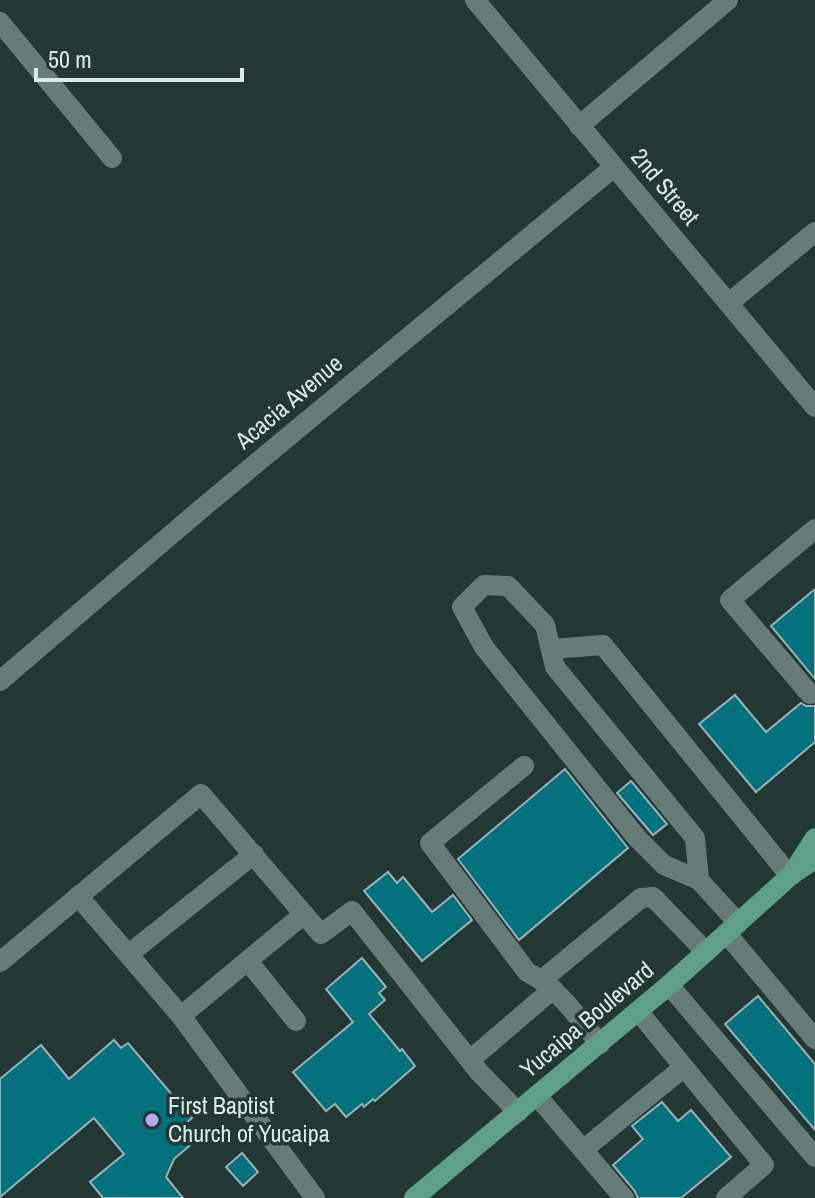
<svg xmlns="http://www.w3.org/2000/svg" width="815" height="1198" viewBox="0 0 815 1198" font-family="'Archivo Narrow',sans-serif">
  <rect width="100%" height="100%" fill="#233735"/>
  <g fill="#02717c" stroke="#99b0b4" stroke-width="2">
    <path d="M 815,589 L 815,679 L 771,626 Z"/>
    <path d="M 735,695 L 766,732 L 801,703 L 806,706 L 815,706 L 815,742 L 756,792 L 699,724 Z"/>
    <path d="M 565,769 L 628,848 L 519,940 L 458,859 Z"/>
    <path d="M 631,781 L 667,824 L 653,835 L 617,793 Z"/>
    <path d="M 388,872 L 397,883 L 403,877 L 432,912 L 453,895 L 472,920 L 422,961 L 364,891 Z"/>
    <path d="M 362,958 L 386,987 L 379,993 L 385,1000 L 369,1014 L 400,1051 L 402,1049 L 415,1066 L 375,1101 L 373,1099 L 364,1107 L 362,1104 L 346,1117 L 335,1104 L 326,1111 L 293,1072 L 353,1022 L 326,989 Z"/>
    <path d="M 758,996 L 815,1064 L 815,1130 L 725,1024 Z"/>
    <path d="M 114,1040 L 121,1048 L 128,1043 L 192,1118 L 183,1126 L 195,1141 L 174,1159 L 166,1177 L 183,1198 L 103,1198 L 90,1182 L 124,1154 L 94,1118 L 0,1197 L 0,1079 L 41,1045 L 69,1079 Z"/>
    <path d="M 662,1102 L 678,1121 L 691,1110 L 731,1157 L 681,1198 L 638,1198 L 634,1190 L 613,1165 L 643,1139 L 632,1126 Z"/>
    <path d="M 242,1153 L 258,1172 L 243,1186 L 226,1167 Z"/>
  </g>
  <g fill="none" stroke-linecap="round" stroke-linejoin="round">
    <g stroke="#667c79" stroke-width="20">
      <path d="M 475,0 L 815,407"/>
      <path d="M 0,22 L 112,158"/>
      <path d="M 579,126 L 728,0"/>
      <path d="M 729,303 L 815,232"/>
      <path d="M 551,649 L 603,645 L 790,876"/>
      <path d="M 0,681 L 207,504 L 614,167"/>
      <path d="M 810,694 L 730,600 L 815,529"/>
      <path d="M 524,766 L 430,843 L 527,972 C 558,987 578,1018 600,1044"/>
      <path d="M 699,880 L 695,838 L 555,667 L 545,625 L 508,586 L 484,585 L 462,607 L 484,647 L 637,838 L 664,865 L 699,880 L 738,923"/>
      <path d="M 78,896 L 181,1016 L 315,1198"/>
      <path d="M 727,934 L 815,1039"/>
      <path d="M 129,954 L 254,854"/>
      <path d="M 248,961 L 296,1021"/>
      <path d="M 0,962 L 201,794 L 321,934 L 352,911 L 479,1072 L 518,1112"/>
      <path d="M 543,979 L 641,898 L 653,897 L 706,952"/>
      <path d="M 669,985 L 815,1157"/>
      <path d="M 638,1011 L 764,1165 L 726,1198"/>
      <path d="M 181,1016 L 304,914"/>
      <path d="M 470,1060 L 553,989"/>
      <path d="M 537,1096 L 624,1198"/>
      <path d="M 583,1150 L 684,1067"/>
    </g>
    <g stroke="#5e9f88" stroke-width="20">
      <path d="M 795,869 L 815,838"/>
      <path d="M 414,1198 L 669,985 L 790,876 L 815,859"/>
    </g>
  </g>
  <circle fill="#b8abf7" stroke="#233735" stroke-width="3" cx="152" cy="1120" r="8"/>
  <g text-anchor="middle" stroke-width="7" stroke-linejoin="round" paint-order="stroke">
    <g font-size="24" fill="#dce8e6" stroke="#233735">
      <text transform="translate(665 187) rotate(50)" y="8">2nd Street</text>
      <text transform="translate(289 402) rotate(-40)" y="8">Acacia Avenue</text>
      <text transform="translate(587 1020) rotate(-40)" y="8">Yucaipa Boulevard</text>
    </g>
    <g font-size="24" fill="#dce8e6" stroke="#233735" text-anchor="start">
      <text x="168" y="1114">First Baptist<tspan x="168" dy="28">Church of Yucaipa</tspan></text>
    </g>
  </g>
  <path d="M36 68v12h206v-12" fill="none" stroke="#dce8e6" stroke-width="4"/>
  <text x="48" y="68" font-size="24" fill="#dce8e6" stroke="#233735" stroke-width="6" paint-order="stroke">50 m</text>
</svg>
